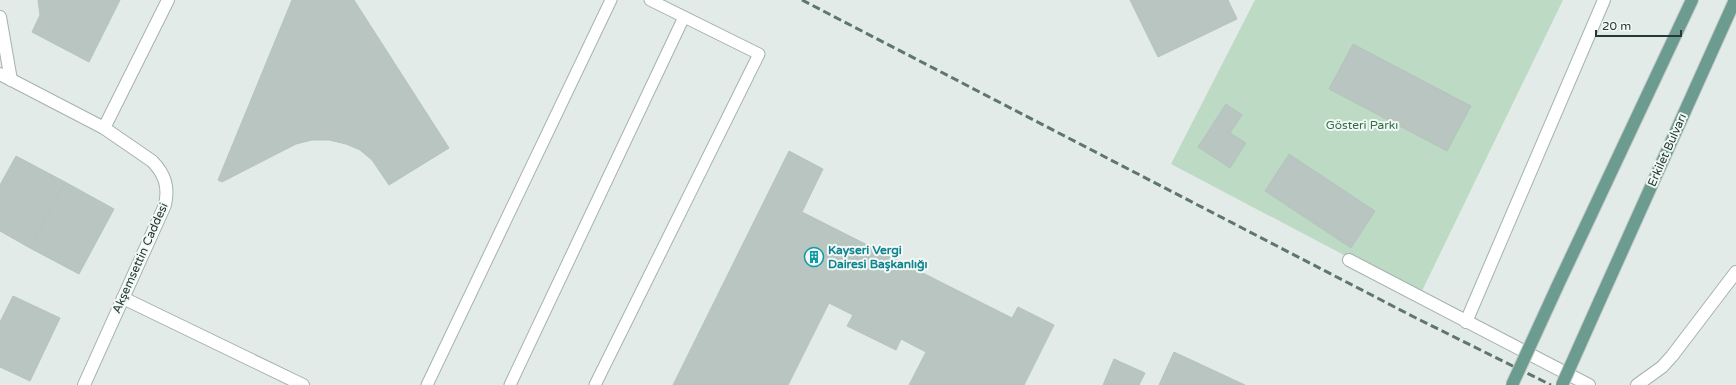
<svg xmlns="http://www.w3.org/2000/svg" width="1736" height="385" viewBox="0 0 1736 385" font-family="'Varela Round',sans-serif">
  <rect width="100%" height="100%" fill="#e2ebe7"/>
  <path fill="#bddac5" d="M 1255,0 L 1563,0 L 1420,295 L 1171,164 Z"/>
  <g fill="#b8c5c0" stroke="#b5c4be">
    <path d="M 38,0 L 120,0 L 89,62 L 32,32 L 40,15 Z"/>
    <path d="M 292,0 L 354,0 L 449,148 L 389,185 L 372,160 L 360,150 L 346,144 L 329,140 L 312,140 L 296,144 L 222,182 L 218,180 Z"/>
    <path d="M 1130,0 L 1228,0 L 1237,19 L 1158,57 Z"/>
    <path d="M 1353,44 L 1471,106 L 1447,151 L 1329,89 Z"/>
    <path d="M 1226,104 L 1242,115 L 1230,133 L 1246,143 L 1230,168 L 1198,147 Z"/>
    <path d="M 789,151 L 823,169 L 802,212 L 1012,318 L 1018,307 L 1054,325 L 1024,385 L 909,385 L 926,352 L 901,339 L 896,350 L 847,326 L 853,315 L 829,303 L 788,385 L 673,385 Z"/>
    <path d="M 1289,154 L 1375,211 L 1351,248 L 1265,191 Z"/>
    <path d="M 16,156 L 65,182 L 30,248 L 0,231 L 0,185 Z"/>
    <path d="M 65,182 L 114,209 L 79,274 L 30,248 Z"/>
    <path d="M 13,296 L 60,318 L 30,381 L 0,367 L 0,322 Z"/>
    <path d="M 1174,352 L 1245,385 L 1159,385 Z"/>
    <path d="M 1114,359 L 1145,373 L 1139,385 L 1103,385 Z"/>
  </g>
  <g fill="none" stroke-linecap="round" stroke-linejoin="round">
    <g stroke="#a5b2ae" stroke-width="13">
      <g id="lane">
        <path d="M 427,385 L 611,0"/>
        <path d="M 510,385 L 684,17"/>
        <path d="M 595,385 L 759,54 L 650,0"/>
      </g>
    </g>
    <g stroke="#a5b2ae" stroke-width="14">
      <g id="street">
        <path d="M 0,17 L 11,80"/>
        <path d="M 0,74 L 104,128 L 152,161 C 165,174 169,187 165,205 L 84,385"/>
        <path d="M 104,128 L 168,0"/>
        <path d="M 1349,260 L 1589,385"/>
        <path d="M 123,298 L 303,385"/>
        <path d="M 1466,322 L 1604,0"/>
        <path d="M 1637,385 L 1662,367 L 1672,356 L 1736,272"/>
      </g>
    </g>
    <g stroke="#c2c8c6" stroke-width="14">
      <g id="primary">
        <path d="M 1557,287 L 1692,0"/>
        <path d="M 1600,300 L 1735,0"/>
      </g>
    </g>
    <use href="#lane" stroke="#fff" stroke-width="11"/>
    <use href="#street" stroke="#fff" stroke-width="12"/>
    <use href="#primary" stroke="#6b9c8f" stroke-width="12"/>
    <path stroke="#5e766f" stroke-width="3" stroke-dasharray="8 4" stroke-linecap="butt" d="M 802,0 L 1414,317 L 1551,385"/>
    <g stroke="#c2c8c6" stroke-width="14" stroke-linecap="butt">
      <g id="primary-bridge">
        <path d="M 1512,385 L 1557,287"/>
        <path d="M 1562,385 L 1600,300"/>
      </g>
    </g>
    <use href="#primary-bridge" stroke="#6b9c8f" stroke-width="12"/>
  </g>
  <defs>
    <g id="building-ring" transform="scale(1)"><circle r="9.5" fill="#f2f8f5" stroke="#0f9aa8" stroke-width="1.5"/><path d="M-4-6H4V6H1V3H-1V6H-4ZM-2.5-4.3h1.7v1.8h-1.7ZM.8-4.3h1.7v1.8H.8ZM-2.5-1h1.7V.8h-1.7ZM.8-1h1.7V.8H.8Z" fill="#0f9aa8"/></g>
  </defs>
  <g fill-rule="evenodd">
    <use href="#building-ring" x="814" y="257"/>
  </g>
  <g text-anchor="middle" stroke-width="4" stroke-linejoin="round" paint-order="stroke">
    <g font-size="12" fill="#326d49" stroke="#f2f8f5">
      <text x="1362" y="129">Gösteri Parkı</text>
    </g>
    <g font-size="12" fill="#243a34" stroke="#f2f8f5">
      <text transform="translate(1667 150) rotate(-66)" y="4">Erkilet Bulvarı</text>
      <text transform="translate(140 258) rotate(-66)" y="4">Akşemsettin Caddesi</text>
    </g>
    <g font-size="12" font-weight="bold" fill="#0d838f" stroke="#f2f8f5" text-anchor="start">
      <text x="828" y="254">Kayseri Vergi<tspan x="828" dy="14">Dairesi Başkanlığı</tspan></text>
    </g>
  </g>
  <path d="M1596 30v6h85v-6" fill="none" stroke="#243a34" stroke-width="2"/>
  <text x="1602" y="30" font-size="12" fill="#243a34" stroke="#f2f8f5" stroke-width="3" paint-order="stroke">20 m</text>
</svg>
